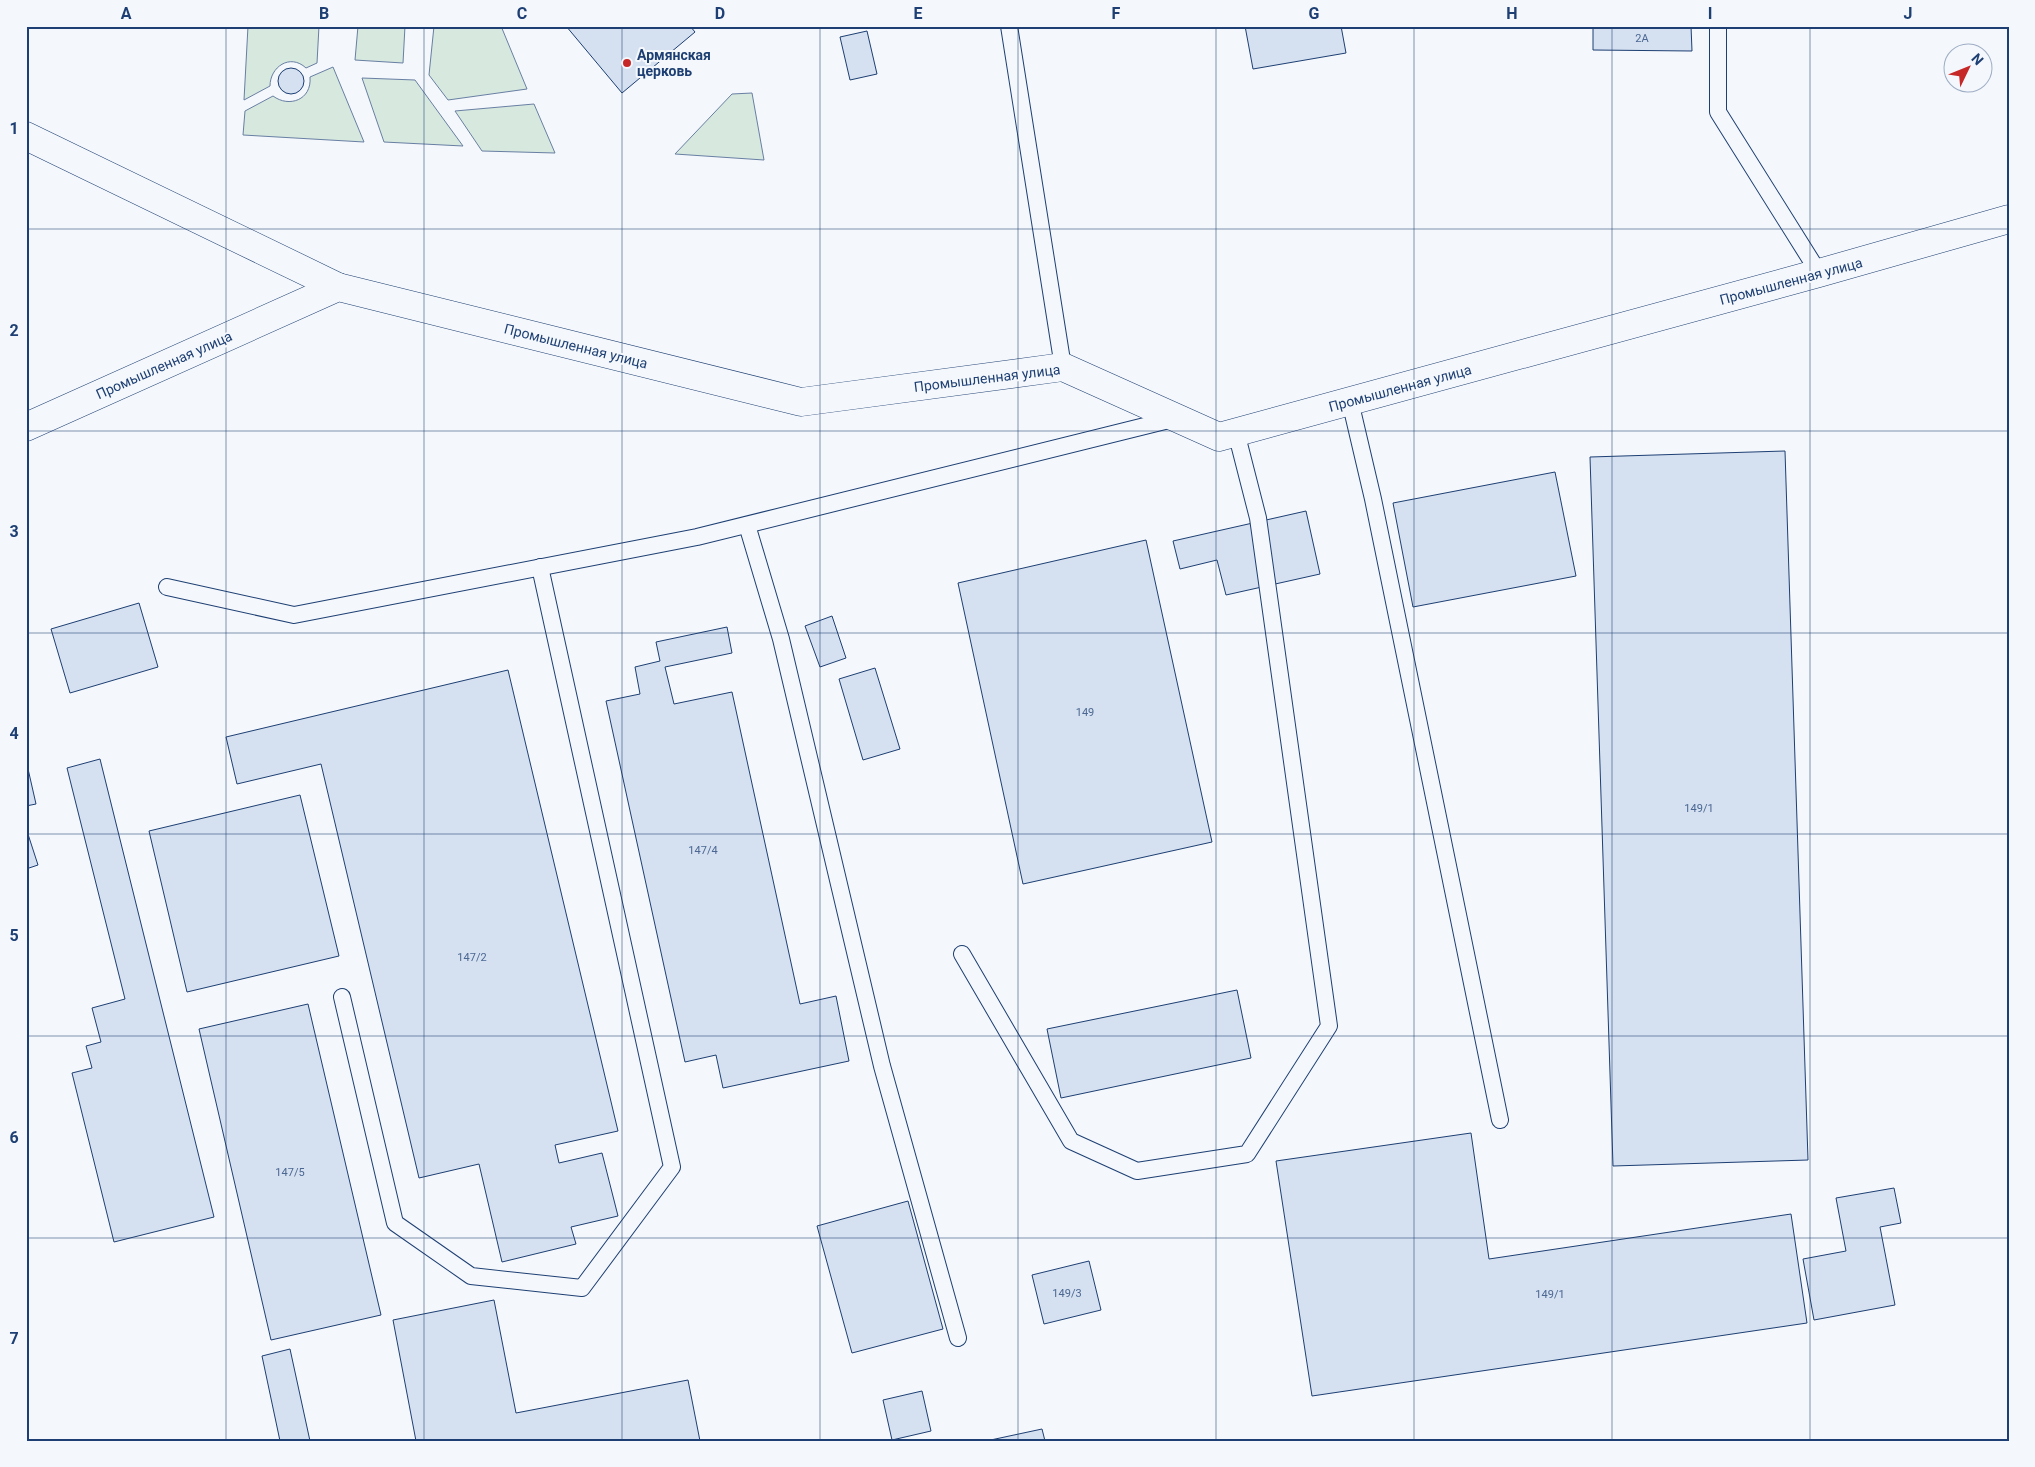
<svg xmlns="http://www.w3.org/2000/svg" width="2035" height="1467" viewBox="0 0 2035 1467" font-family="Roboto,sans-serif">
  <rect width="100%" height="100%" fill="#f4f7fb"/>
  <g fill="#d7e8df" stroke="#687fa3">
    <path d="M 248,26 L 319,26 L 317,63 L 306,68 C 290,53 270,67 270,86 L 244,100 Z"/>
    <path d="M 358,26 L 405,26 L 403,63 L 355,60 Z"/>
    <path d="M 434,26 L 501,26 L 527,89 L 448,100 L 429,75 Z"/>
    <path d="M 333,67 L 364,142 L 243,135 L 245,111 L 273,96 C 289,108 312,100 310,77 Z"/>
    <path d="M 362,78 L 415,80 L 463,146 L 384,142 Z"/>
    <path d="M 752,93 L 764,160 L 675,154 L 732,94 Z"/>
    <path d="M 534,104 L 555,153 L 482,151 L 455,111 Z"/>
  </g>
  <g fill="#d5e0f0" stroke="#1d3f73">
    <path d="M 566,26 L 690,26 L 695,32 L 622,93 Z"/>
    <path d="M 1245,26 L 1341,26 L 1346,53 L 1253,69 Z"/>
    <path d="M 1593,26 L 1691,26 L 1692,51 L 1593,50 Z"/>
    <path d="M 867,31 L 877,74 L 850,80 L 840,37 Z"/>
    <circle cx="291" cy="81" r="13"/>
    <path d="M 1785,451 L 1808,1160 L 1613,1166 L 1590,457 Z"/>
    <path d="M 1555,472 L 1576,576 L 1413,607 L 1393,503 Z"/>
    <path d="M 1306,511 L 1320,574 L 1226,595 L 1217,560 L 1180,569 L 1173,541 Z"/>
    <path d="M 1146,540 L 1212,842 L 1023,884 L 958,583 Z"/>
    <path d="M 139,603 L 158,667 L 70,693 L 51,629 Z"/>
    <path d="M 832,616 L 846,658 L 820,667 L 805,626 Z"/>
    <path d="M 727,627 L 732,653 L 665,667 L 674,704 L 732,692 L 800,1004 L 836,996 L 849,1061 L 723,1088 L 716,1055 L 685,1062 L 606,701 L 640,694 L 635,667 L 660,661 L 656,642 Z"/>
    <path d="M 875,668 L 900,749 L 863,760 L 839,679 Z"/>
    <path d="M 508,670 L 618,1131 L 555,1145 L 559,1163 L 602,1153 L 618,1216 L 571,1227 L 576,1244 L 502,1262 L 479,1164 L 419,1178 L 321,764 L 237,784 L 226,737 Z"/>
    <path d="M 100,759 L 214,1217 L 114,1242 L 72,1073 L 92,1068 L 86,1046 L 101,1042 L 92,1008 L 125,999 L 67,768 Z"/>
    <path d="M 26,760 L 36,804 L 26,806 Z"/>
    <path d="M 300,795 L 339,956 L 187,992 L 149,831 Z"/>
    <path d="M 26,828 L 38,865 L 26,869 Z"/>
    <path d="M 1237,990 L 1251,1058 L 1061,1098 L 1047,1029 Z"/>
    <path d="M 308,1004 L 381,1315 L 271,1340 L 199,1029 Z"/>
    <path d="M 1471,1133 L 1489,1259 L 1791,1214 L 1807,1323 L 1312,1396 L 1276,1161 Z"/>
    <path d="M 1894,1188 L 1901,1223 L 1880,1227 L 1895,1305 L 1814,1320 L 1803,1259 L 1846,1251 L 1836,1198 Z"/>
    <path d="M 908,1201 L 943,1329 L 852,1353 L 817,1226 Z"/>
    <path d="M 1089,1261 L 1101,1310 L 1044,1324 L 1032,1275 Z"/>
    <path d="M 494,1300 L 516,1413 L 688,1380 L 700,1441 L 416,1441 L 393,1320 Z"/>
    <path d="M 290,1349 L 310,1441 L 280,1441 L 262,1356 Z"/>
    <path d="M 922,1391 L 931,1431 L 892,1440 L 883,1400 Z"/>
    <path d="M 1042,1429 L 1045,1441 L 986,1441 Z"/>
  </g>
  <g fill="none" stroke-linecap="round" stroke-linejoin="round">
    <g stroke="#1d3f73" stroke-width="18">
      <g id="service">
        <path d="M 1009,26 L 1063,367"/>
        <path d="M 1718,26 L 1718,112 L 1819,273"/>
        <path d="M 1350,401 L 1373,499 L 1500,1120"/>
        <path d="M 747,525 L 781,639 L 882,1066 L 958,1338"/>
        <path d="M 167,587 L 294,615 L 697,537 L 1177,418"/>
        <path d="M 962,954 L 1071,1141 L 1137,1171 L 1247,1154 L 1329,1026 L 1258,518 L 1236,432"/>
        <path d="M 342,997 L 395,1223 L 471,1276 L 582,1288 L 672,1167 L 540,567"/>
      </g>
    </g>
    <g stroke="#1d3f73" stroke-width="29">
      <path id="minor" d="M 26,427 L 338,287 L 801,402 L 1063,367 L 1219,437 L 1819,273 L 2009,219"/>
    </g>
    <g stroke="#1d3f73" stroke-width="29">
      <path id="tertiary" d="M 26,136 L 338,287"/>
    </g>
    <use href="#service" stroke="#f4f7fb" stroke-width="16"/>
    <use href="#minor" stroke="#f4f7fb" stroke-width="28"/>
    <use href="#tertiary" stroke="#f4f7fb" stroke-width="28"/>
  </g>
  <path fill="none" stroke="#1d3f73" stroke-width="1" stroke-opacity="0.55" d="M 226,26 L 226,1441M 424,26 L 424,1441M 622,26 L 622,1441M 820,26 L 820,1441M 1018,26 L 1018,1441M 1216,26 L 1216,1441M 1414,26 L 1414,1441M 1612,26 L 1612,1441M 1810,26 L 1810,1441M 26,229 L 2009,229M 26,431 L 2009,431M 26,633 L 2009,633M 26,834 L 2009,834M 26,1036 L 2009,1036M 26,1238 L 2009,1238"/>
  <circle fill="#c62828" stroke="#f4f7fb" stroke-width="2" cx="627" cy="63" r="5"/>
  <g text-anchor="middle" stroke-width="4" stroke-linejoin="round" paint-order="stroke">
    <g font-size="11" fill="#4b6792">
      <text x="1642" y="42">2A</text>
      <text x="1085" y="716">149</text>
      <text x="1699" y="812">149/1</text>
      <text x="703" y="854">147/4</text>
      <text x="472" y="961">147/2</text>
      <text x="290" y="1176">147/5</text>
      <text x="1067" y="1297">149/3</text>
      <text x="1550" y="1298">149/1</text>
    </g>
    <g font-size="14" font-weight="bold" fill="#1d3f73" stroke="#f4f7fb" text-anchor="start">
      <text x="637" y="60">Армянская<tspan x="637" dy="16">церковь</tspan></text>
    </g>
    <g font-size="14" fill="#1d3f73" stroke="#f4f7fb">
      <text transform="translate(1791 281) rotate(-15)" y="5">Промышленная улица</text>
      <text transform="translate(576 346) rotate(14)" y="5">Промышленная улица</text>
      <text transform="translate(164 365) rotate(-24)" y="5">Промышленная улица</text>
      <text transform="translate(987 378) rotate(-7)" y="5">Промышленная улица</text>
      <text transform="translate(1400 388) rotate(-15)" y="5">Промышленная улица</text>
    </g>
  </g>
  <rect width="2035" height="1467" fill="none" stroke="#f4f7fb" stroke-width="55"/>
  <g transform="translate(1968 68) rotate(47)"><circle r="24" fill="#f4f7fb" stroke="#9eadc5"/>
  <path d="M0-4L9 19L0 12L-9 19Z" fill="#c62828"/>
  <text y="-8" font-size="14" font-weight="bold" text-anchor="middle" fill="#1d3f73">N</text>
  </g>
  <rect x="28" y="28" width="1980" height="1412" fill="none" stroke="#1d3f73" stroke-width="2"/>
  <g font-size="16" text-anchor="middle" font-weight="bold" fill="#1d3f73">
    <text x="126" y="19">A</text>
    <text x="324" y="19">B</text>
    <text x="522" y="19">C</text>
    <text x="720" y="19">D</text>
    <text x="918" y="19">E</text>
    <text x="1116" y="19">F</text>
    <text x="1314" y="19">G</text>
    <text x="1512" y="19">H</text>
    <text x="1710" y="19">I</text>
    <text x="1908" y="19">J</text>
    <text x="14" y="134">1</text>
    <text x="14" y="336">2</text>
    <text x="14" y="537">3</text>
    <text x="14" y="739">4</text>
    <text x="14" y="941">5</text>
    <text x="14" y="1143">6</text>
    <text x="14" y="1344">7</text>
  </g>
</svg>
